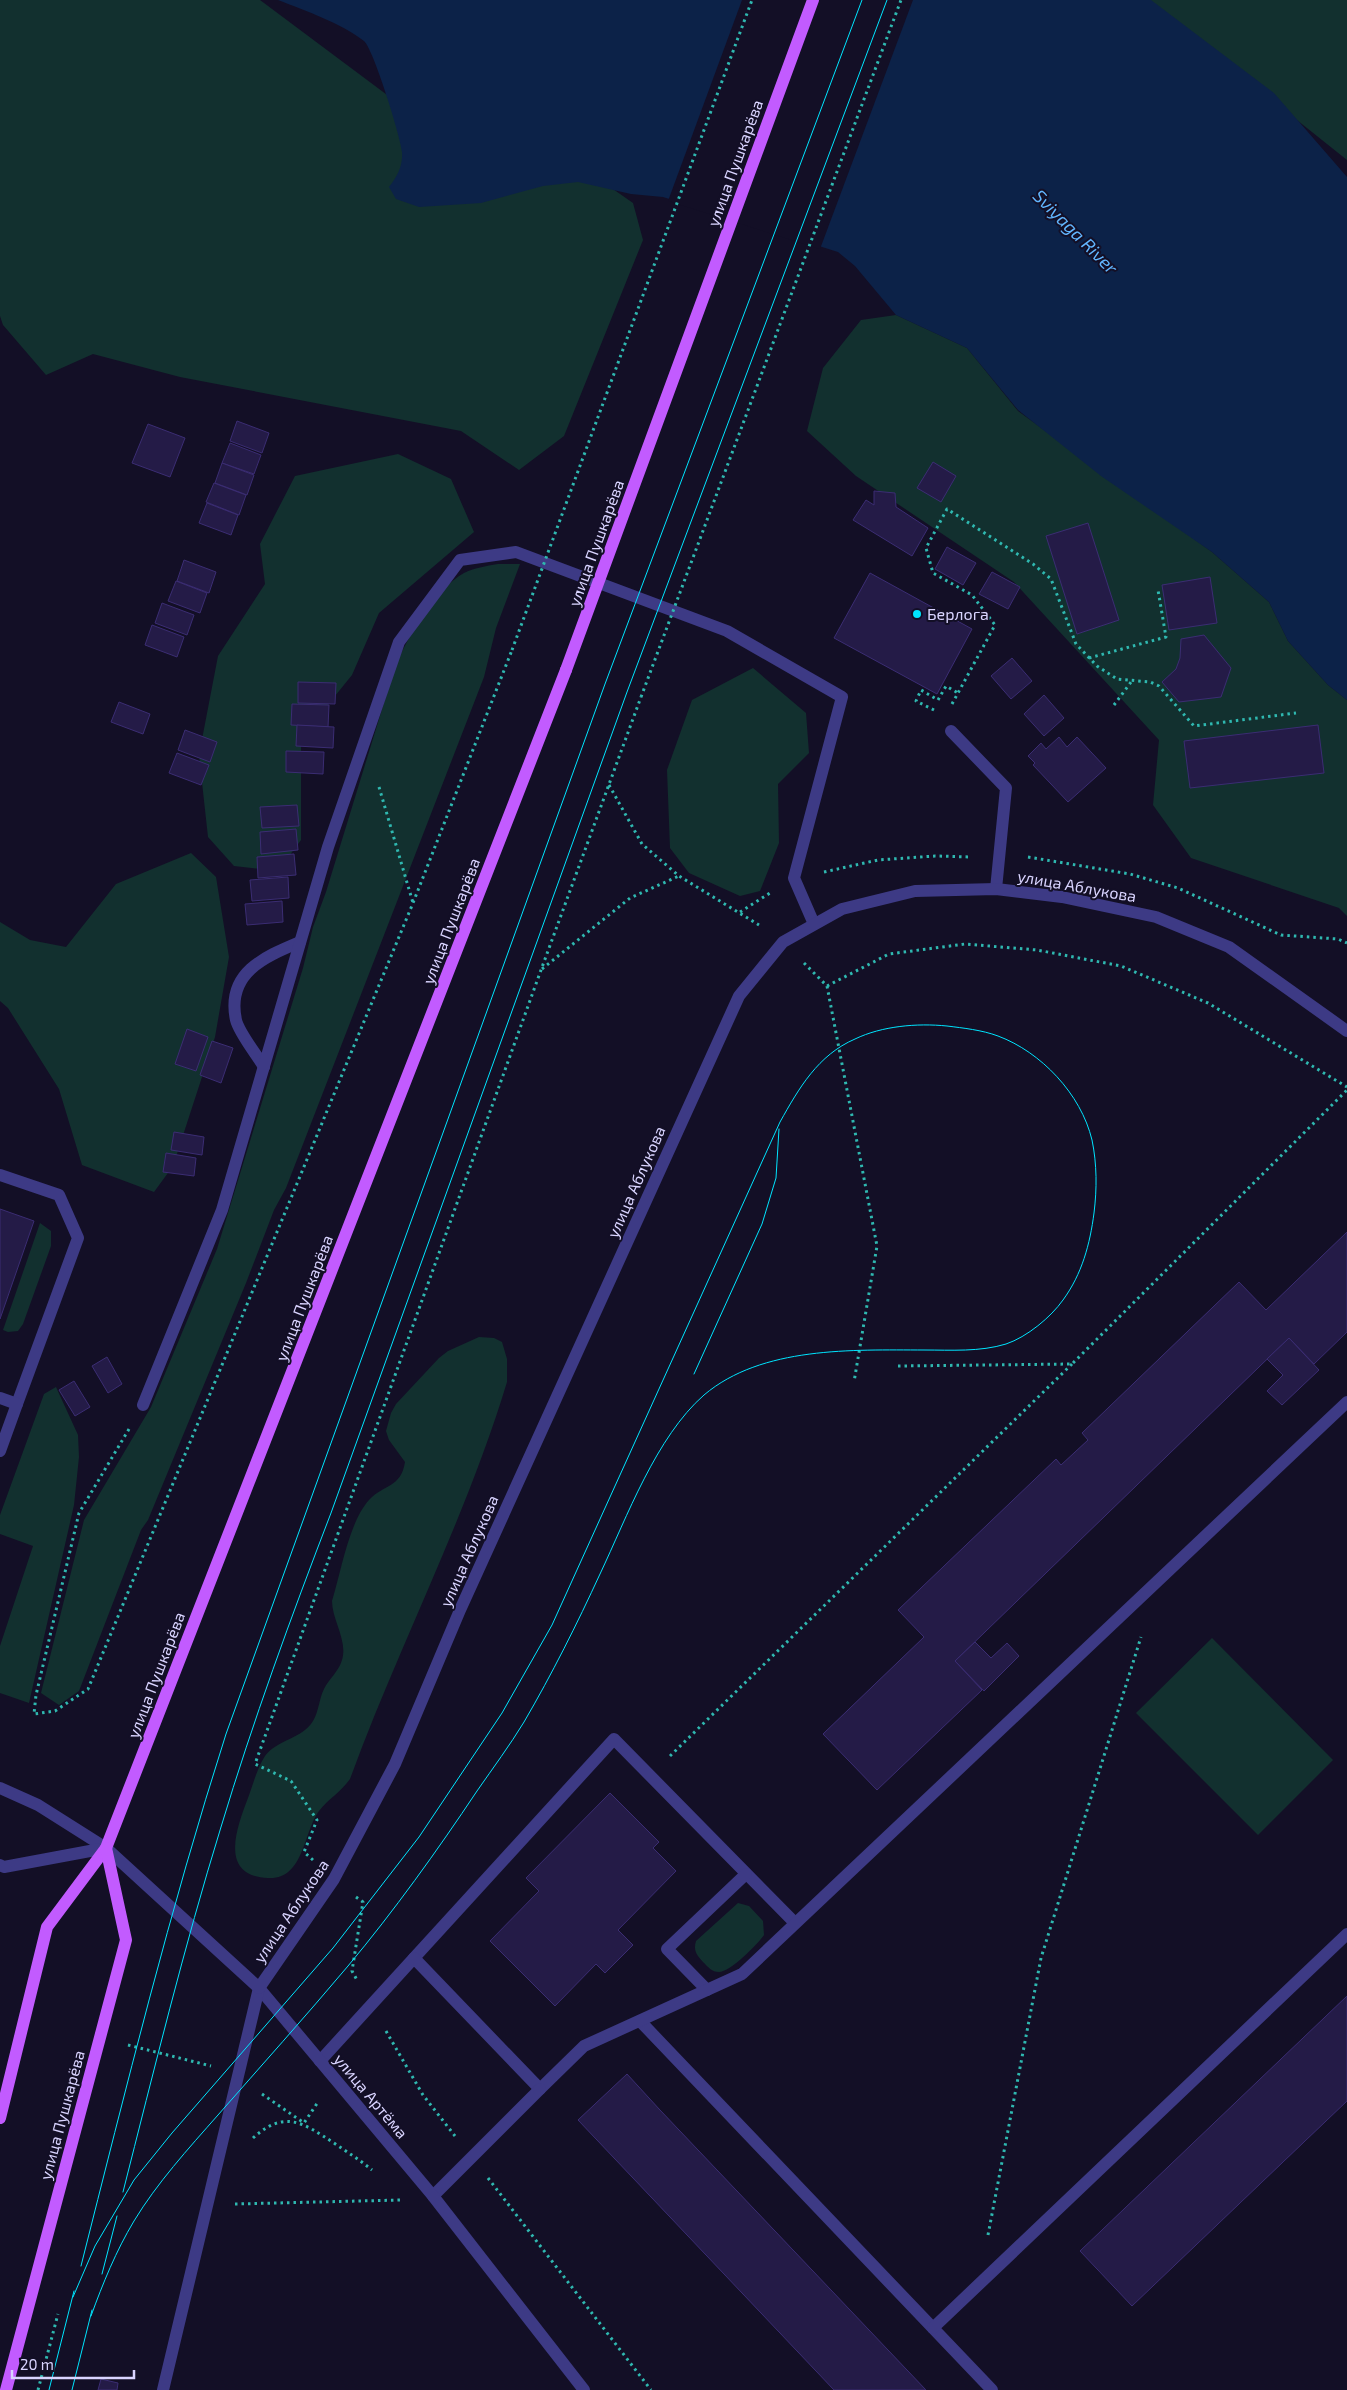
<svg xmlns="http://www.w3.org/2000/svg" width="1347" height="2390" viewBox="0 0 1347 2390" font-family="'Exo 2',sans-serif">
  <rect width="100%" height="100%" fill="#130f26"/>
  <g fill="#12302f">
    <path d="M 0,0 L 260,0 L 430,127 L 590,173 L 633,203 L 643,240 L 564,436 L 519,470 L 461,431 L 180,377 L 93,354 L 46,375 L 3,325 L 0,316 Z"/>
    <path d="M 1111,0 L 1347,0 L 1347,160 L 1217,56 Z"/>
    <path d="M 896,315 L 967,348 L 1018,411 L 1212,552 L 1269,602 L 1288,641 L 1328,685 L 1347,700 L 1347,916 L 1339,908 L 1191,858 L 1153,805 L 1159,740 L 1014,582 L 856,476 L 807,431 L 823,368 L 861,320 Z"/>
    <path d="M 398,454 L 451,479 L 474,532 L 379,613 L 352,675 L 301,738 L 301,840 L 278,871 L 234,866 L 208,837 L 199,755 L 218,656 L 265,584 L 260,544 L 295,476 Z"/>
    <path d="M 498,564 L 520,564 L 496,628 L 484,677 L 286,1188 L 274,1210 L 246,1283 L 148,1520 L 141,1530 L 79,1691 L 59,1705 L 41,1693 L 84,1520 L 151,1407 L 217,1249 L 303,968 L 313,927 L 326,892 L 395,667 C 407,638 436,588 464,573 C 474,568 486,566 498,564 Z"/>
    <path d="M 753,668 L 806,713 L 809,753 L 778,784 L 779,843 L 760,891 L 740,896 L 689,873 L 670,848 L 667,770 L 692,700 Z"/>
    <path d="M 191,853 L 216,877 L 229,957 L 215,1037 L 173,1166 L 154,1192 L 82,1165 L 59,1089 L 8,1008 L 0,1001 L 0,922 L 30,940 L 66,947 L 116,884 Z"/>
    <path d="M 40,1223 L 51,1231 L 51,1246 L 23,1324 L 18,1331 L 8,1332 L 3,1330 Z"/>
    <path d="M 479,1337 L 494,1338 L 502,1342 L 507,1359 L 507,1382 C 466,1518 399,1645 350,1779 C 341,1792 328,1799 319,1811 C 303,1833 304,1880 268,1878 C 218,1876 237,1827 248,1798 C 253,1785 257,1768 265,1756 C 278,1739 302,1739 313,1721 C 319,1711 319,1699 324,1689 C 329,1679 339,1671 342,1660 C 348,1641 332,1620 332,1601 C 341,1572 349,1522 369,1500 C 384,1484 401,1488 405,1462 L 389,1440 L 386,1431 L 391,1413 L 396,1404 L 439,1358 L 448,1351 Z"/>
    <path d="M 56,1387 L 78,1435 L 79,1457 L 74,1505 L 29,1703 L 0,1693 L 0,1646 L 33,1546 L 0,1534 L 0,1515 L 44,1394 Z"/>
    <path d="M 1212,1638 L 1333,1760 L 1258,1835 L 1136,1713 Z"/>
    <path d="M 738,1903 L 749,1906 L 763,1921 L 764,1935 C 757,1945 730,1972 719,1972 C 712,1972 708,1967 703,1962 C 697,1955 693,1951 696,1941 Z"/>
  </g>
  <path fill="#0c2248" d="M 278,0 L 1151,0 L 1274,93 L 1347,177 L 1347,700 L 1328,685 L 1288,641 L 1269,602 L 1212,552 L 1101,476 L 1018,410 L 967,348 L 896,315 L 855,266 L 838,252 L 663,197 L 631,194 L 578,182 L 543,186 L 481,203 L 419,207 L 396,199 L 389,187 C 397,177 403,166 402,152 C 401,138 373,48 364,41 C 341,23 306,11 278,0 Z"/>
  <path fill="#130f26" d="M 742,0 L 913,0 L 820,249 L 668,201 Z"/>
  <g fill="#241b47" stroke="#3b2d73">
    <path d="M 237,421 L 269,433 L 262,453 L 230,441 Z"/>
    <path d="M 148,424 L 185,438 L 170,477 L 132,463 Z"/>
    <path d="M 230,443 L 261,455 L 254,474 L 222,463 Z"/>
    <path d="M 933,462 L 956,476 L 941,502 L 917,488 Z"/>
    <path d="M 222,463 L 254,475 L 247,495 L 215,483 Z"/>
    <path d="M 214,483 L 246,495 L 239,515 L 206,502 Z"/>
    <path d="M 874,491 L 895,493 L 896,507 L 928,528 L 912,556 L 853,520 L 866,500 L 874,505 Z"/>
    <path d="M 207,503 L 238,515 L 231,535 L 199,523 Z"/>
    <path d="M 1088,523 L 1119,620 L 1077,634 L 1046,536 Z"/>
    <path d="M 947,547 L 976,563 L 963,585 L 935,569 Z"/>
    <path d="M 184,560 L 216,572 L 209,593 L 177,581 Z"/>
    <path d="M 992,572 L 1020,587 L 1008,609 L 979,594 Z"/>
    <path d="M 870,573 L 972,629 L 937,694 L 834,638 Z"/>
    <path d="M 1210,577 L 1217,623 L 1169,630 L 1162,585 Z"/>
    <path d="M 176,581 L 207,593 L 200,613 L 168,601 Z"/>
    <path d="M 162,603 L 194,615 L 187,635 L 155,623 Z"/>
    <path d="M 152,625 L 184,637 L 177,657 L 145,645 Z"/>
    <path d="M 1204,635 L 1231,668 L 1221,697 L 1179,702 L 1162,682 L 1176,669 L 1180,658 L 1181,639 Z"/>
    <path d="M 1012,658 L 1032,681 L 1011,699 L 991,676 Z"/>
    <path d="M 298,682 L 336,683 L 335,704 L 298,703 Z"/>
    <path d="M 1044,695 L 1064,718 L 1044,736 L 1024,714 Z"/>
    <path d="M 119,702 L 150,714 L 143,734 L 111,722 Z"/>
    <path d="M 292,704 L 329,705 L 328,727 L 291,725 Z"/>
    <path d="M 297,725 L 334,727 L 333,748 L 296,746 Z"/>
    <path d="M 1318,725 L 1324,773 L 1190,788 L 1184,741 Z"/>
    <path d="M 185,730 L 217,742 L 210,762 L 178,750 Z"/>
    <path d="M 1059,737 L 1067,747 L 1077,737 L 1106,768 L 1068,802 L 1033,765 L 1035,763 L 1028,756 L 1041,743 L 1046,749 Z"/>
    <path d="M 286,751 L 324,752 L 323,774 L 286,772 Z"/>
    <path d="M 177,753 L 209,765 L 201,785 L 169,773 Z"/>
    <path d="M 297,805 L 299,826 L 262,828 L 260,807 Z"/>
    <path d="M 296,829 L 298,850 L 261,854 L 260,832 Z"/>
    <path d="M 294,854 L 296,875 L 258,878 L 257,857 Z"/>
    <path d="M 288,877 L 289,898 L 252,901 L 250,880 Z"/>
    <path d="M 282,901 L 283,922 L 247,925 L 245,904 Z"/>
    <path d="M 187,1029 L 208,1037 L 196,1071 L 175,1064 Z"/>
    <path d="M 212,1041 L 233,1048 L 221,1083 L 200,1075 Z"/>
    <path d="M 174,1132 L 204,1137 L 202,1155 L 171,1150 Z"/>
    <path d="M 166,1153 L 196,1158 L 194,1176 L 163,1172 Z"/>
    <path d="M 0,1209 L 34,1221 L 0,1319 Z"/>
    <path d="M 1347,1232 L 1347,1332 L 1314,1364 L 1289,1338 L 955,1661 L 982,1690 L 877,1790 L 823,1734 L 924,1637 L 898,1610 L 1056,1459 L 1061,1465 L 1088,1440 L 1082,1433 L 1239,1282 L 1266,1310 Z"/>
    <path d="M 1289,1338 L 1319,1370 L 1282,1405 L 1267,1391 L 1283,1375 L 1267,1359 Z"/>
    <path d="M 107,1357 L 122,1384 L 108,1393 L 92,1366 Z"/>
    <path d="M 74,1381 L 90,1407 L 75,1416 L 59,1390 Z"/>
    <path d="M 975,1642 L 991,1658 L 1007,1643 L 1019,1656 L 984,1691 L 955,1661 Z"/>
    <path d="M 610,1793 L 659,1842 L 653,1848 L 676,1871 L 618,1930 L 633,1945 L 605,1973 L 596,1964 L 555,2006 L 490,1941 L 539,1891 L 526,1878 Z"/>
    <path d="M 1347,1996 L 1347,2101 L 1132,2306 L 1080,2251 Z"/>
    <path d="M 627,2074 L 660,2110 L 926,2390 L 834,2390 L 578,2120 Z"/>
    <path d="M 101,2379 L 118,2383 L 117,2390 L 98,2390 Z"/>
  </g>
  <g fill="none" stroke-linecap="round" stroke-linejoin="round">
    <g stroke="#2fb8b0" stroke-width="3" stroke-dasharray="2.5 4" stroke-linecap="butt">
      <path d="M 1089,658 L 1166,637 L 1158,590"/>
      <path d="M 952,704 L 995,625 L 972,595 L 933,573 L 926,548 L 947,509 L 1033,564 L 1051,579 L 1076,644 L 1097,666 L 1117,679 L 1150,682 L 1159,686 L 1194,726 L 1296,713"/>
      <path d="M 1114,705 L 1131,682"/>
      <path d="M 934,710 L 916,701 L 921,690 L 938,700 L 946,686 L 958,693"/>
      <path d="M 609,785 L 642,844 L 679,876 L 759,925"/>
      <path d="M 379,787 L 413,903"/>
      <path d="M 1028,857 L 1130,874 L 1178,888 L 1281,935 L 1338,939 L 1347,943"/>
      <path d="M 824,872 L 878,860 L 935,856 L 972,857"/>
      <path d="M 740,912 L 770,893"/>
      <path d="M 804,963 L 827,986 L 877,1246 L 854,1382"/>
      <path d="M 542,969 L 630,898 L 679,876"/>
      <path d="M 827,986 L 889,954 L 965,944 L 1037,950 L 1121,966 L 1208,1003 L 1347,1087"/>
      <path d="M 898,1366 L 1072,1364 L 1347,1090"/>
      <path d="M 129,1429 L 79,1513 L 36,1695 L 34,1714 L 55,1711 L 88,1689 L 413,903 L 512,650"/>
      <path d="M 670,1756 L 1072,1364"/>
      <path d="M 313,1860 L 304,1852 L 317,1820 L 291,1781 L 255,1764 L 541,970 L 641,697"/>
      <path d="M 356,1897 L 363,1902 L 352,1971 L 357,1980"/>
      <path d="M 386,2031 L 423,2095 L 455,2136"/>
      <path d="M 128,2045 L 211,2066"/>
      <path d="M 262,2094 L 304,2123 L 318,2102"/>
      <path d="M 253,2138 C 285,2109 303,2123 334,2143 C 347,2152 360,2160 372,2170"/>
      <path d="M 488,2178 L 651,2390"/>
      <path d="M 235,2204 L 401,2200"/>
      <path d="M 988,2235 L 1041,1958 L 1141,1637"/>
      <path d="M 38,2390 L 58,2314"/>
    </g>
    <g stroke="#3d3a85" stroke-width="12">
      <path d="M 951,731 L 1006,788 L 996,889"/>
      <path d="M 264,1067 C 257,1055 239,1033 236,1020 C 226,973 264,957 300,942"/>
      <path d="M 0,1175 L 59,1195 L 78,1238 L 17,1404"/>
      <path d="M 0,1398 L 17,1404 L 0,1451"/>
      <path d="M 143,1405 L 222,1210 L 328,847 L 399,642 L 460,560 L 516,552 L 727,631 L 842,697 L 794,878 L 814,924"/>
      <path d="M 414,1958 L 614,1739 L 795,1923"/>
      <path d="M 707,1990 L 667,1949 L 746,1874"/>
      <path d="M 640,2021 L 992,2390"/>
      <path d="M 320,2061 L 414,1958 L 540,2089 L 584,2046 L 742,1974 L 1347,1402"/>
      <path d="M 433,2196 L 540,2089"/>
      <path d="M 933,2328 L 1347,1934"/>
    </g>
    <g stroke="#3d3a85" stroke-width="12">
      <path d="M 0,1788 L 38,1805 L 106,1848"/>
      <path d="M 0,1865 L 4,1867 L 106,1848"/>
      <path d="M 259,1988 L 433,2196 L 584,2390"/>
      <path d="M 163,2390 L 259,1988"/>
    </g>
    <path stroke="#3d3a85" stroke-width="12" d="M 106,1848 L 259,1988 L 334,1879 L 395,1764 L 460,1610 L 739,996 L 783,942 L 842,909 L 915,891 L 996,889 L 1062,897 L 1156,917 L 1229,947 L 1347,1031"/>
    <g stroke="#c25bff" stroke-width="12">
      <path d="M 0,2118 L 47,1927 L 106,1848 L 566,670"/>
      <path d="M 6,2390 L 126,1940 L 106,1848"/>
    </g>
    <g stroke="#00e5ff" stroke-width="1">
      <path d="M 694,1374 L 762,1224 L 776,1178 L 779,1129"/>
      <path d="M 123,2192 C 154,2070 184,1947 221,1827 C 253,1721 291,1617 331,1513 L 627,692 L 887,0"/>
      <path d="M 81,2266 C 126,2088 170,1909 226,1734 L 605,684 L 862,0"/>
      <path d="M 102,2274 L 117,2216"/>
      <path d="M 73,2297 L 95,2246 L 134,2180 L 172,2133 L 333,1948 L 419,1837 L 502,1713 L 552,1625 L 780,1122 C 799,1088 818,1055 855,1039 C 882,1026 917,1023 947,1026 C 963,1028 982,1030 998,1036 C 1041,1052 1081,1094 1092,1140 C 1097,1164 1097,1189 1094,1213 C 1090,1244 1082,1274 1063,1300 C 1051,1317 1027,1337 1006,1344 C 980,1352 951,1350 924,1350 C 853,1350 762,1346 704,1395 C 656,1437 627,1517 600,1574 C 577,1624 552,1674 524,1722 C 510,1745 493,1768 477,1791 C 437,1851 394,1911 348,1966 C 305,2017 261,2066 218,2115 C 188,2149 157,2183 134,2221 C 116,2251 103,2283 91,2316"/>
      <path d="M 49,2390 L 74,2291"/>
      <path d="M 72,2390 L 92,2310"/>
    </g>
    <g stroke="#2fb8b0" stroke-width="3" stroke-dasharray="2.5 4" stroke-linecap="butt">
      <path d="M 512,650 L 752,0"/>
      <path d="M 641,697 L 901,0"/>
    </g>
    <path stroke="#c25bff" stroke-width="12" d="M 566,670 L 813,0"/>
  </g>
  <circle fill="#00e5ff" stroke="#130f26" stroke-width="2" cx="917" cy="614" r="5"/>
  <g text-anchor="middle" stroke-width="4" stroke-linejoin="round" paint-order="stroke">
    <g font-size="16" fill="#d9d4ff" stroke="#130f26">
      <text transform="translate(735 163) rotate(-70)" y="6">улица Пушкарёва</text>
      <text transform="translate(596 543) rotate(-70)" y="6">улица Пушкарёва</text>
      <text transform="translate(1077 886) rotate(10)" y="6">улица Аблукова</text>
      <text transform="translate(451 921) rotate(-69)" y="6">улица Пушкарёва</text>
      <text transform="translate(636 1182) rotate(-66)" y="6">улица Аблукова</text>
      <text transform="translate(304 1298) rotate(-69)" y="6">улица Пушкарёва</text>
      <text transform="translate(469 1551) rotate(-66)" y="6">улица Аблукова</text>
      <text transform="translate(156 1675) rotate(-69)" y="6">улица Пушкарёва</text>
      <text transform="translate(291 1911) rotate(-56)" y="6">улица Аблукова</text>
      <text transform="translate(371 2096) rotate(50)" y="6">улица Артёма</text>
      <text transform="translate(62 2115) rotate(-75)" y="6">улица Пушкарёва</text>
    </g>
    <g font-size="16" fill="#d9d4ff" stroke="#130f26" text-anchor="start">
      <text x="927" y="620">Берлога</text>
    </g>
    <g font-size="18" font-style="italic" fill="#62b6ff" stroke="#130f26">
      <text transform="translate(1075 232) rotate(45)" y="6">Sviyaga River</text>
    </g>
  </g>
  <path d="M12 2370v8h122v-8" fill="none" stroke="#d9d4ff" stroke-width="2.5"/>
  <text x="20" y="2370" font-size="15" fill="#d9d4ff" stroke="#130f26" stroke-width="4" paint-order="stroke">20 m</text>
</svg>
